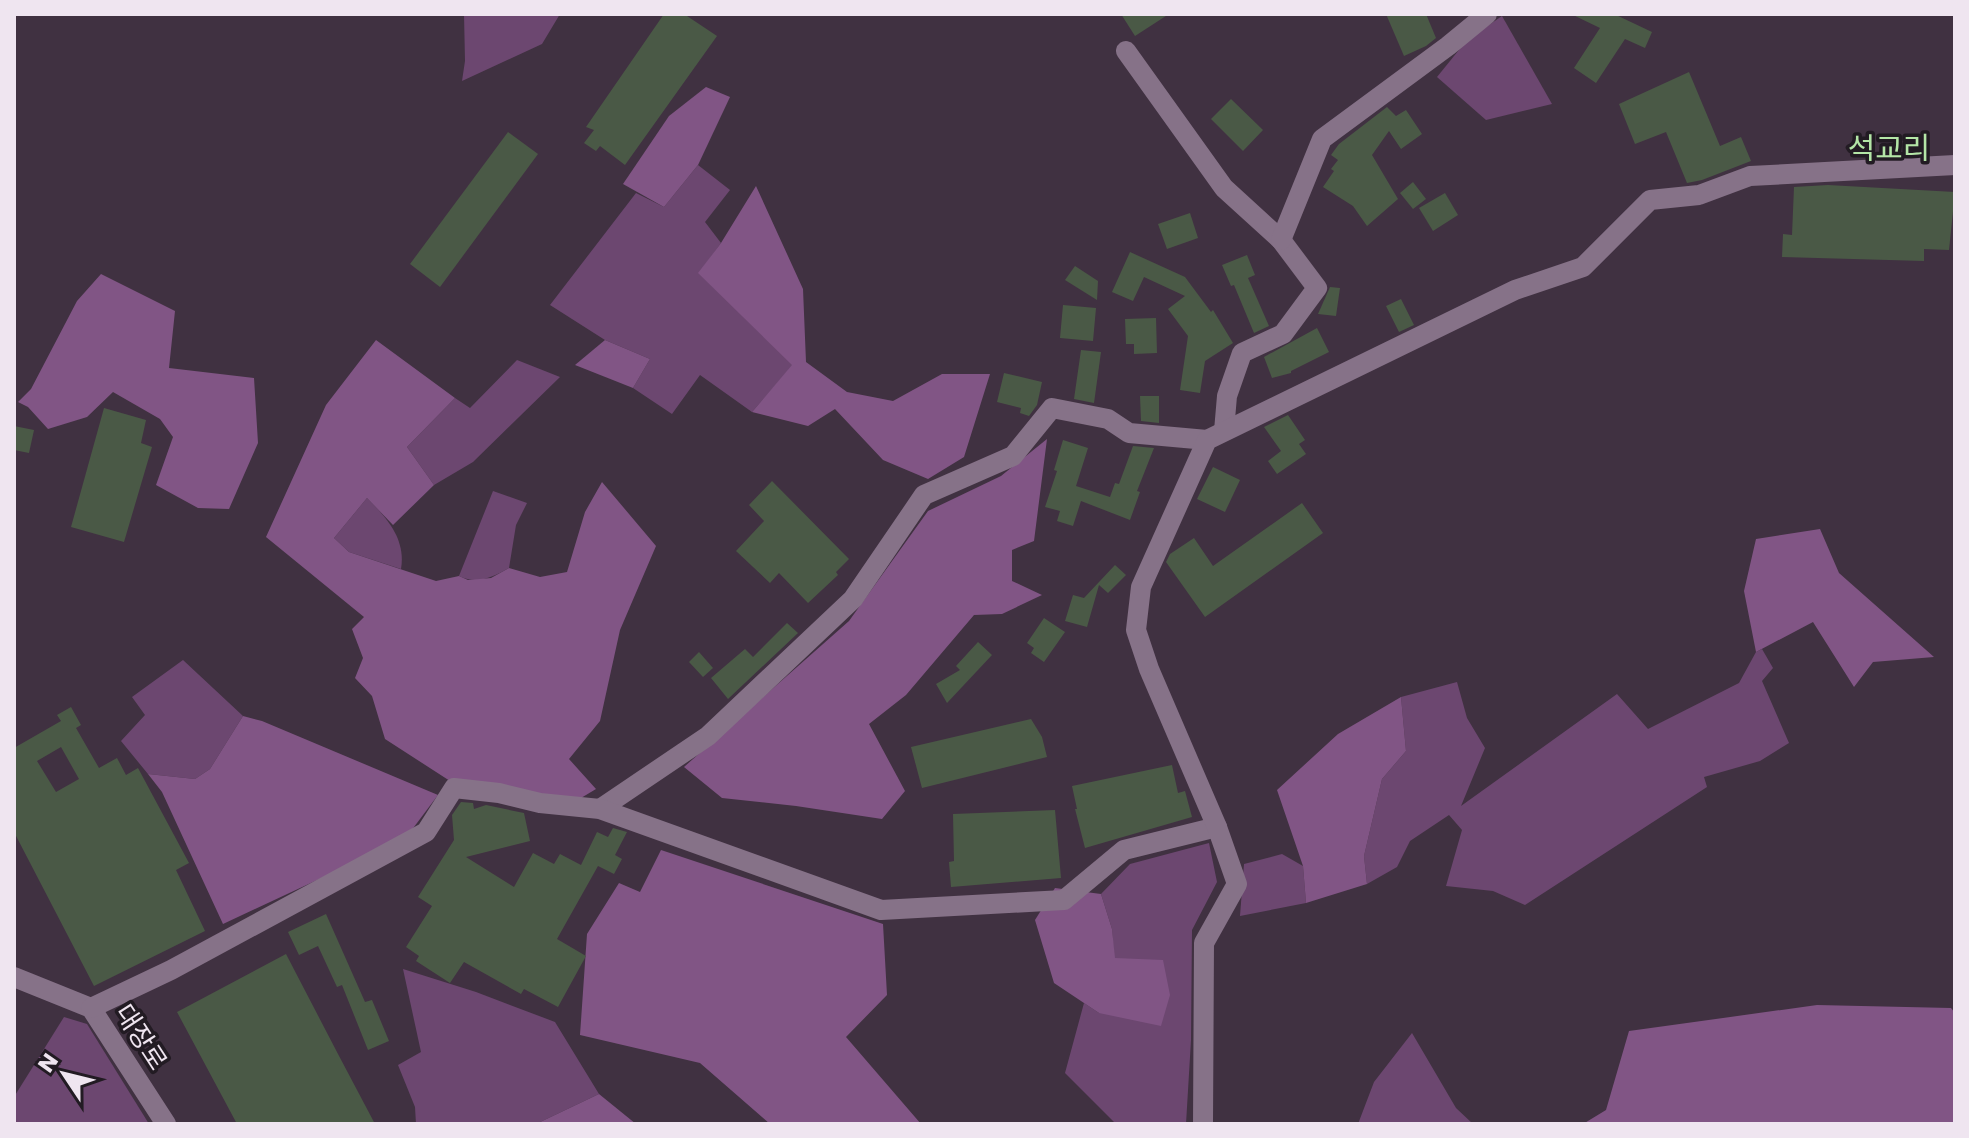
<svg xmlns="http://www.w3.org/2000/svg" width="1969" height="1138" viewBox="0 0 1969 1138" font-family="Poppins,'Noto Sans KR',sans-serif">
  <rect width="100%" height="100%" fill="#403141"/>
  <g fill="#6c4770">
    <path d="M 464,14 L 560,14 L 542,44 L 462,81 L 465,61 Z"/>
    <path d="M 1502,16 L 1552,104 L 1486,120 L 1437,77 L 1467,40 Z"/>
    <path d="M 698,165 L 730,190 L 705,222 L 721,243 L 699,273 L 793,365 L 752,412 L 700,375 L 672,414 L 633,388 L 650,359 L 605,340 L 550,305 L 636,193 L 664,207 Z"/>
    <path d="M 517,360 L 560,377 L 473,462 L 434,485 L 407,447 L 455,398 L 470,408 Z"/>
    <path d="M 493,491 L 527,503 L 516,525 L 509,568 C 493,577 477,585 459,576 Z"/>
    <path d="M 367,498 C 387,518 406,539 401,569 L 349,552 L 334,538 Z"/>
    <path d="M 1762,649 L 1773,668 L 1762,681 L 1789,743 L 1760,761 L 1704,777 L 1707,787 L 1525,905 L 1493,891 L 1446,886 L 1462,830 L 1449,815 L 1410,841 L 1397,867 L 1367,884 L 1364,856 L 1382,779 L 1406,751 L 1401,697 L 1457,682 L 1467,718 L 1485,748 L 1461,806 L 1617,694 L 1648,729 L 1739,683 L 1756,652 Z"/>
    <path d="M 183,660 L 243,716 L 210,769 L 195,779 L 148,774 L 121,741 L 145,715 L 132,697 Z"/>
    <path d="M 1209,843 L 1217,882 L 1192,930 L 1191,1040 L 1186,1124 L 1116,1124 L 1065,1073 L 1084,1003 L 1099,1013 L 1114,958 L 1112,929 L 1101,894 L 1130,864 Z"/>
    <path d="M 1282,854 L 1303,866 L 1306,903 L 1240,916 L 1244,864 Z"/>
    <path d="M 403,969 L 476,992 L 555,1022 L 599,1094 L 536,1124 L 416,1124 L 415,1107 L 398,1065 L 421,1052 Z"/>
    <path d="M 64,1017 L 87,1024 L 149,1124 L 14,1124 L 14,1097 Z"/>
    <path d="M 1412,1033 L 1456,1108 L 1473,1124 L 1358,1124 L 1374,1082 Z"/>
  </g>
  <g fill="#815585">
    <path d="M 706,87 L 730,97 L 698,165 L 664,207 L 623,184 L 669,116 Z"/>
    <path d="M 756,186 L 803,289 L 806,362 L 847,392 L 893,401 L 942,374 L 990,374 L 964,457 L 928,479 L 883,460 L 835,409 L 808,426 L 752,412 L 792,365 L 698,273 L 721,243 Z"/>
    <path d="M 101,274 L 175,311 L 169,368 L 254,378 L 258,443 L 229,509 L 198,508 L 156,485 L 173,437 L 160,419 L 113,392 L 87,417 L 48,429 L 28,407 L 18,402 L 31,389 L 77,301 Z"/>
    <path d="M 376,340 L 455,398 L 407,447 L 434,485 L 393,525 L 367,498 L 334,538 L 349,552 L 436,581 L 459,576 L 468,580 L 491,578 L 509,568 L 540,577 L 567,572 L 585,512 L 602,482 L 656,546 L 620,630 L 600,721 L 569,759 L 596,789 L 576,801 L 450,781 L 385,739 L 372,696 L 355,678 L 363,658 L 352,629 L 364,617 L 266,537 L 326,405 Z"/>
    <path d="M 605,340 L 650,359 L 633,388 L 575,365 Z"/>
    <path d="M 1047,439 L 1034,541 L 1012,550 L 1012,581 L 1042,595 L 1002,614 L 974,615 L 906,695 L 869,724 L 905,791 L 882,819 L 796,806 L 722,798 L 684,767 L 849,621 L 928,511 L 1001,476 Z"/>
    <path d="M 1820,529 L 1839,573 L 1934,657 L 1873,662 L 1854,687 L 1813,622 L 1756,652 L 1744,591 L 1756,539 Z"/>
    <path d="M 1401,697 L 1406,751 L 1382,779 L 1364,856 L 1367,884 L 1306,903 L 1303,866 L 1277,790 L 1338,734 Z"/>
    <path d="M 243,716 L 262,721 L 438,795 L 405,839 L 223,924 L 162,792 L 148,774 L 195,779 L 210,769 Z"/>
    <path d="M 661,850 L 883,924 L 887,995 L 846,1037 L 921,1124 L 770,1124 L 700,1063 L 580,1035 L 587,934 L 619,883 L 640,892 Z"/>
    <path d="M 1055,888 L 1101,894 L 1112,929 L 1115,958 L 1163,960 L 1170,995 L 1161,1026 L 1099,1013 L 1054,983 L 1035,920 Z"/>
    <path d="M 1817,1005 L 1951,1008 L 1955,1013 L 1955,1124 L 1583,1124 L 1606,1110 L 1629,1031 Z"/>
    <path d="M 599,1094 L 636,1124 L 536,1124 Z"/>
  </g>
  <g fill="#4a5946" fill-rule="evenodd">
    <path d="M 664,14 L 684,14 L 717,36 L 625,165 L 600,146 L 596,151 L 584,143 L 594,130 L 586,127 Z"/>
    <path d="M 1121,14 L 1169,14 L 1135,36 Z"/>
    <path d="M 1386,14 L 1426,14 L 1436,38 L 1426,46 L 1404,56 Z"/>
    <path d="M 1571,14 L 1614,14 L 1652,32 L 1645,48 L 1625,39 L 1596,83 L 1574,68 L 1600,28 Z"/>
    <path d="M 1689,72 L 1720,146 L 1741,137 L 1751,161 L 1702,180 L 1687,183 L 1666,132 L 1635,144 L 1619,104 Z"/>
    <path d="M 1231,99 L 1263,130 L 1243,151 L 1211,119 Z"/>
    <path d="M 1387,107 L 1396,116 L 1406,110 L 1422,134 L 1401,149 L 1389,131 L 1372,155 L 1398,199 L 1367,226 L 1353,206 L 1323,187 L 1334,171 L 1331,169 L 1338,160 L 1331,155 L 1339,144 Z"/>
    <path d="M 508,132 L 538,154 L 440,287 L 410,264 Z"/>
    <path d="M 1413,182 L 1426,199 L 1413,209 L 1400,193 Z"/>
    <path d="M 1828,185 L 1955,192 L 1949,250 L 1924,249 L 1924,261 L 1782,257 L 1783,234 L 1792,235 L 1794,187 Z"/>
    <path d="M 1445,193 L 1458,215 L 1433,231 L 1419,208 Z"/>
    <path d="M 1190,213 L 1198,238 L 1167,249 L 1158,224 Z"/>
    <path d="M 1130,252 L 1185,277 L 1211,312 L 1213,310 L 1233,343 L 1205,361 L 1200,393 L 1180,390 L 1188,336 L 1168,309 L 1185,296 L 1144,277 L 1133,301 L 1112,292 Z"/>
    <path d="M 1247,255 L 1255,275 L 1248,278 L 1269,326 L 1254,333 L 1234,285 L 1231,286 L 1222,265 Z"/>
    <path d="M 1075,266 L 1098,281 L 1097,300 L 1065,280 Z"/>
    <path d="M 1330,287 L 1340,288 L 1336,316 L 1318,314 Z"/>
    <path d="M 1401,299 L 1414,325 L 1399,332 L 1386,306 Z"/>
    <path d="M 1063,305 L 1096,308 L 1093,341 L 1060,338 Z"/>
    <path d="M 1156,318 L 1157,353 L 1134,354 L 1134,344 L 1126,344 L 1125,319 Z"/>
    <path d="M 1317,328 L 1329,352 L 1291,371 L 1291,373 L 1272,378 L 1264,357 Z"/>
    <path d="M 1081,350 L 1101,352 L 1094,403 L 1074,399 Z"/>
    <path d="M 1004,373 L 1042,382 L 1037,405 L 1029,416 L 1020,413 L 1021,408 L 997,402 Z"/>
    <path d="M 1140,396 L 1159,396 L 1159,423 L 1141,421 Z"/>
    <path d="M 104,408 L 146,420 L 141,443 L 152,447 L 124,542 L 71,527 Z"/>
    <path d="M 1288,415 L 1305,440 L 1299,444 L 1306,454 L 1277,474 L 1268,461 L 1281,451 L 1264,427 Z"/>
    <path d="M 14,426 L 34,430 L 29,453 L 14,450 Z"/>
    <path d="M 1063,440 L 1088,448 L 1076,486 L 1110,497 L 1115,483 L 1119,484 L 1133,446 L 1154,448 L 1137,491 L 1140,492 L 1130,520 L 1081,501 L 1073,526 L 1057,521 L 1060,511 L 1045,507 L 1057,471 L 1054,470 Z"/>
    <path d="M 1213,467 L 1240,480 L 1225,512 L 1197,499 Z"/>
    <path d="M 772,481 L 849,559 L 836,572 L 838,575 L 808,603 L 779,573 L 770,583 L 736,551 L 764,521 L 749,505 Z"/>
    <path d="M 1302,503 L 1323,533 L 1205,617 L 1166,562 L 1170,554 L 1194,538 L 1213,566 Z"/>
    <path d="M 1115,565 L 1126,575 L 1108,593 L 1099,585 L 1087,627 L 1065,621 L 1073,595 L 1084,598 Z"/>
    <path d="M 1044,618 L 1065,632 L 1044,662 L 1031,653 L 1034,648 L 1027,643 Z"/>
    <path d="M 787,623 L 798,633 L 728,699 L 711,678 L 745,649 L 753,657 Z"/>
    <path d="M 978,642 L 992,655 L 947,703 L 936,684 L 960,670 L 956,666 Z"/>
    <path d="M 699,652 L 713,668 L 703,677 L 689,662 Z"/>
    <path d="M 71,707 L 81,725 L 76,728 L 99,768 L 117,758 L 126,775 L 138,768 L 189,863 L 176,870 L 205,931 L 94,986 L 14,832 L 14,748 L 61,721 L 57,715 ZM 61,747 L 79,779 L 56,792 L 37,761 Z"/>
    <path d="M 1031,719 L 1042,737 L 1047,757 L 922,788 L 911,747 Z"/>
    <path d="M 1172,765 L 1178,793 L 1185,791 L 1192,817 L 1085,848 L 1075,809 L 1077,809 L 1072,786 Z"/>
    <path d="M 461,802 L 473,803 L 474,809 L 486,805 L 524,813 L 530,841 L 466,857 L 514,887 L 533,853 L 554,864 L 560,854 L 581,865 L 597,832 L 608,837 L 613,828 L 627,832 L 615,855 L 622,859 L 614,874 L 598,866 L 557,939 L 586,956 L 558,1007 L 524,989 L 521,994 L 464,962 L 450,983 L 416,961 L 419,956 L 406,947 L 432,906 L 418,897 L 454,840 L 452,815 Z"/>
    <path d="M 1055,810 L 1061,878 L 951,887 L 949,862 L 954,861 L 953,814 Z"/>
    <path d="M 326,914 L 365,1002 L 372,1000 L 389,1041 L 368,1050 L 342,985 L 337,987 L 318,946 L 299,955 L 288,932 Z"/>
    <path d="M 286,954 L 338,1054 L 375,1124 L 237,1124 L 177,1012 Z"/>
  </g>
  <g fill="none" stroke-linecap="round" stroke-linejoin="round">
    <g stroke="#867288" stroke-width="20">
      <path d="M 1126,51 L 1224,188 L 1281,240 L 1317,288 L 1283,334 L 1242,353 L 1227,396 L 1224,431"/>
      <path d="M 1281,240 L 1322,139 L 1448,46 L 1487,14"/>
      <path d="M 600,809 L 708,736 L 853,599 L 924,495 L 1013,456 L 1052,408 L 1108,419 L 1129,433 L 1207,440"/>
      <path d="M 14,977 L 91,1008 L 166,1124"/>
      <path d="M 91,1008 L 171,970 L 426,832 L 454,788 L 499,793 L 540,803 L 600,809 L 881,910 L 1064,900 L 1124,850 L 1217,827"/>
      <path d="M 1203,1124 L 1204,943 L 1237,884 L 1217,827 L 1149,669 L 1136,630 L 1141,587 L 1207,440 L 1515,290 L 1583,267 L 1650,200 L 1699,195 L 1750,176 L 1955,165"/>
    </g>
  </g>
  <g text-anchor="middle" stroke-width="7" stroke-linejoin="round" paint-order="stroke">
    <g font-size="26" fill="#efe5f0" stroke="#221b23">
      <text transform="translate(141 1037) rotate(57)" y="9">대장로</text>
    </g>
    <g font-size="30" fill="#b4e6a7" stroke="#221b23">
      <text x="1889" y="159">석교리</text>
    </g>
  </g>
  <rect width="1969" height="1138" fill="none" stroke="#efe5f0" stroke-width="32"/>
  <g transform="translate(64 1074) rotate(305)" stroke="#221b23" stroke-width="6" paint-order="stroke">
  <path d="M0-6L14 30L0 20L-14 30Z" fill="#efe5f0"/>
  <text y="-12" font-size="22" font-weight="bold" text-anchor="middle" fill="#efe5f0">N</text>
  </g>
</svg>
